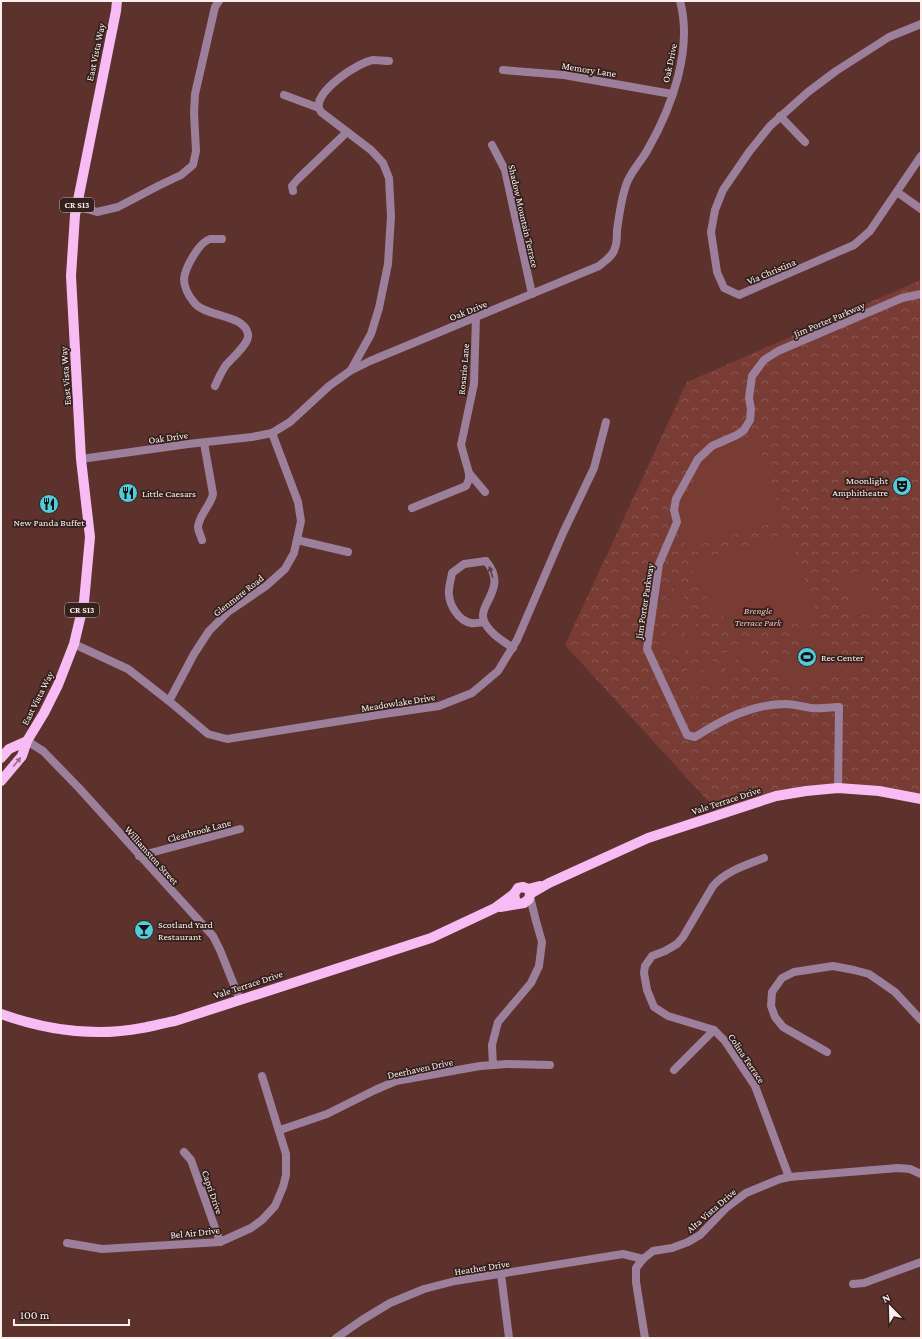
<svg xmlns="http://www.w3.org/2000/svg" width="922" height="1339" viewBox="0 0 922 1339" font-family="'Crimson Pro',serif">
  <defs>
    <pattern id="park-crowns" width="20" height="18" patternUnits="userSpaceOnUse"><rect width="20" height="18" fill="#783c35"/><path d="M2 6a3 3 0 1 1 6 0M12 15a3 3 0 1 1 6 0" fill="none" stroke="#8c5853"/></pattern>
  </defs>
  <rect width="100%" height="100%" fill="#5d312c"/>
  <path fill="url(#park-crowns)" d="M 921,280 L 921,799 L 810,790 L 720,814 L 565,645 L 687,382 Z"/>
  <g fill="#783c35">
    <path d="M 756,435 L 782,520 L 686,549 L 681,521 L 682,501 L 711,452 Z"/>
    <path d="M 788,532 L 817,615 L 773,632 L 715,614 L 690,566 Z"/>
    <path d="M 866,568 L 873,585 L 842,597 L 835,581 Z"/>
    <path d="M 675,578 L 682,592 L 676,595 L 669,581 Z"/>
    <path d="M 667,582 L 674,596 L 667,599 L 661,585 Z"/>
    <path d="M 875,590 L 882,606 L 851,619 L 844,603 Z"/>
    <path d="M 684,597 L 691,611 L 684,614 L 678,600 Z"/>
    <path d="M 676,601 L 683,615 L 676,618 L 670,604 Z"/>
    <path d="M 694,621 L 705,645 L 694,651 L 682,626 Z"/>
    <path d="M 818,626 L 833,661 L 848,654 L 854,668 L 809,687 L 805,678 L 788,685 L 777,660 L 806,647 L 801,633 Z"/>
    <path d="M 675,630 L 686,654 L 675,660 L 663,635 Z"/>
    <path d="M 750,641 L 761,665 L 750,671 L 738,646 Z"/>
    <path d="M 731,650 L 742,674 L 731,680 L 719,655 Z"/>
    <path d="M 712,659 L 723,683 L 712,689 L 700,664 Z"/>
    <path d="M 693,668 L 704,693 L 693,698 L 681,673 Z"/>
  </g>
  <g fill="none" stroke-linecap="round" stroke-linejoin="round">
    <g stroke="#9c7f9b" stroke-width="8">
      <path d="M 921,24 L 889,37 L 836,71 L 808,92 L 770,126 L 749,152 L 723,190 L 715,210 L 711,232 L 717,272 L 724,288 L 739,295 L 854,245 L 870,231 L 921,156"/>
      <path d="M 503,70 L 564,75 L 672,94"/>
      <path d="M 284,95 L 319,108 L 321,112 L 371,150 L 383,163 L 389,178 L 391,216 L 388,264 L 379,308 L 371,334 L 351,370"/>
      <path d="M 319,108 C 315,91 357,63 373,60 C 378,60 384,61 389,61"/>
      <path d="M 780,116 L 805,142"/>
      <path d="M 492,145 L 505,170 L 532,294"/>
      <path d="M 293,191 L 292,186 L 298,179 L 347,132"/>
      <path d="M 897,192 L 921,209"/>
      <path d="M 77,206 L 97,212 L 118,207 L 158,186 L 181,175 L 193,165 L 196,151 L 194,113 L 195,94 L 215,7 L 219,1"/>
      <path d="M 215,386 C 218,379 222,371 226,365 C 232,358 250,343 248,334 C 244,313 204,318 193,301 C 188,295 184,286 184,279 C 185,268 199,242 210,239 C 214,239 218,239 222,239"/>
      <path d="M 81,459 L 188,444 L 252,437 L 272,433 L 290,422 L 329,386 L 350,371 L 370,361 L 599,266 C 605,261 613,256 615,248 C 617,243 617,236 617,230 C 619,215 621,200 626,185 C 631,171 641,162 648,149 C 672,107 693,49 680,1"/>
      <path d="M 469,473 L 485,492"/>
      <path d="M 412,508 L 466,486 L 469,479 L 469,473 L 461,445 L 474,384 L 476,317"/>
      <path d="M 202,540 C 201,536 198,531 198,527 C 199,515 211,505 213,494 L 204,443"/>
      <path d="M 297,540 L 348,552"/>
      <path d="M 484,622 C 480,622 475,624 471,623 C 459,621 450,606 449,595 C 448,588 451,580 452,573 L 464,564 L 486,561 C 509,588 477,604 484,621 C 489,633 503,641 513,648"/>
      <path d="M 74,644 L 128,669 L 169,701 L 208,734 L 227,739 L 384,714 L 439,706 L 472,693 L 498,671 L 517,640 L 563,533 L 594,468 L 606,422"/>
      <path d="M 169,701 L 194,654 L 209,631 L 228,612 L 266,586 L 285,569 L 294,553 L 301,521 L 298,502 L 272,433"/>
      <path d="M 27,741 L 43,751 L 79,788 L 213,936 L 220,950 L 240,1000"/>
      <path d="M 838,788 L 839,707 C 829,707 820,709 811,708 C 803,707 794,704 786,704 C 752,704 723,719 695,737 L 687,735 L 647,649 L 659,564 L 677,522 L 674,510 L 676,499 L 698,459 L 712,446 L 737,435 L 744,430 L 750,420 L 751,409 L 749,398 L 752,376 L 764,360 L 778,351 L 902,298 L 921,294"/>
      <path d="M 139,856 L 240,829"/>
      <path d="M 764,858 C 746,865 726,871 713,886 L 683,937 L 677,944 L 665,951 L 652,956 L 645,966 L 644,973 L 647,990 L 654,1007 L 668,1016 L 714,1030 L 725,1041 L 755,1086 L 789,1177"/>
      <path d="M 827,1052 L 783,1027 L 775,1017 L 771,1006 L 772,992 L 782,978 L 794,972 L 833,966 L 854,970 L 869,974 L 895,992 L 921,1020"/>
      <path d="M 493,1065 L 492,1045 L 498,1022 L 531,983 L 539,966 L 542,942 L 536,921 L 530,897"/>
      <path d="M 674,1070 L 714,1030"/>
      <path d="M 280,1130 L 327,1114 L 375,1090 L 396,1081 L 480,1066 L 507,1064 L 550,1065"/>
      <path d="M 184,1152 L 191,1160 L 220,1242"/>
      <path d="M 67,1243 L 102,1249 L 220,1242 L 251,1228 L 262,1220 L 275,1206 L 283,1187 L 286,1175 L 286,1154 L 262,1076"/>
      <path d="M 501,1274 L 509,1338"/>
      <path d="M 853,1284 L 864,1283 L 921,1262"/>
      <path d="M 336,1338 L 362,1320 L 390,1303 L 424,1289 L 455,1281 L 623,1254 L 643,1259"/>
      <path d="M 645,1338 L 636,1282 L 636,1268 L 643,1259 L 653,1251 L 672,1248 L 688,1242 L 700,1235 L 727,1207 L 746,1193 L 780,1179 L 789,1177 L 898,1168 L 910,1169 L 921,1174"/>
    </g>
    <g stroke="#f8bcf5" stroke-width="10">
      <path d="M 1,758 L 9,749 L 27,741"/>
      <path d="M 1,781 L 22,756 L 27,741 L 44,713 L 58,685 L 74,644 L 84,602 L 90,537 L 81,459 L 71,276 L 75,215 L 116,11 L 117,1"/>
      <path d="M 515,899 L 514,894 L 518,888 L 523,887 L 528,889 L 540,886"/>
      <path d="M 500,907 L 524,903 L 529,899 L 530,894 L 549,883 L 648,838 L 776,796 L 806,791 L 838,788 L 879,791 L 921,799"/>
      <path d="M 1,1014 C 46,1030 95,1037 142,1028 C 153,1026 164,1023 175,1021 L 431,938 L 495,908 L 514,894"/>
    </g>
  </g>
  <defs><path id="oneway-solid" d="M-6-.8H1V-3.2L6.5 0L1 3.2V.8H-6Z"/></defs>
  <use fill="#584149" href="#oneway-solid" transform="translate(491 572) rotate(-108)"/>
  <use fill="#966e89" href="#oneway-solid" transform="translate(17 762) rotate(-50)"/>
  <defs>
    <g id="theatre-disc" transform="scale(1)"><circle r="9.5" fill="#53cbdb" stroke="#34201d"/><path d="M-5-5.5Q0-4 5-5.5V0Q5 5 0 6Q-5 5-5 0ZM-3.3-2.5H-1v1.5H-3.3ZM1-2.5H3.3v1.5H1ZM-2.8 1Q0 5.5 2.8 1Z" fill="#111"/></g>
    <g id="restaurant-disc" transform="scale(1)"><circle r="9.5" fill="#53cbdb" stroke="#34201d"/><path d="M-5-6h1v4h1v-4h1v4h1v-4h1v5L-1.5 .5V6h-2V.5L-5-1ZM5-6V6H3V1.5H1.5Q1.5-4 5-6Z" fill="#111"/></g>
    <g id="stadium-disc" transform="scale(1)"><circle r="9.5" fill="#53cbdb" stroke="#34201d"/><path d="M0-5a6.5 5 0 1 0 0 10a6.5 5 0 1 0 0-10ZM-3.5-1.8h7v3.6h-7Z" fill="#111"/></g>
    <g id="bar-disc" transform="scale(1)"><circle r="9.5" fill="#53cbdb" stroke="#34201d"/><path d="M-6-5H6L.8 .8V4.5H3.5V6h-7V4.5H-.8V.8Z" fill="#111"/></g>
  </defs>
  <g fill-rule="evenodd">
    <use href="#theatre-disc" x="902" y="486"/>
    <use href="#restaurant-disc" x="128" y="493"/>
    <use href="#restaurant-disc" x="49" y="504"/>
    <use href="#stadium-disc" x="807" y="657"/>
    <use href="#bar-disc" x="144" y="930"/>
  </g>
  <g text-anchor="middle" stroke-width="3.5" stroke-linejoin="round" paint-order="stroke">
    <g fill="#34201d" stroke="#c0b2af" stroke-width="1">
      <rect x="60" y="198" width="34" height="14" rx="3"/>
      <rect x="65" y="603" width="34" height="14" rx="3"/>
    </g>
    <g font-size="9" font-weight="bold" fill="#fcf0ee">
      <text x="77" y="208">CR S13</text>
      <text x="82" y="613">CR S13</text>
    </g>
    <g font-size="10" fill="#fcf0ee" stroke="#34201d">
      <text transform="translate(95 52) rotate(-78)" y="4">East Vista Way</text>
      <text transform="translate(669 63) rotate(-78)" y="4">Oak Drive</text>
      <text transform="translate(589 69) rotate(9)" y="4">Memory Lane</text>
      <text transform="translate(524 216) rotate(77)" y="4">Shadow Mountain Terrace</text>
      <text transform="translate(771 271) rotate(-23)" y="4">Via Christina</text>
      <text transform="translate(468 310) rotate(-22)" y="4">Oak Drive</text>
      <text transform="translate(829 319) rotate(-23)" y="4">Jim Porter Parkway</text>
      <text transform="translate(463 369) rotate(-85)" y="4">Rosario Lane</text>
      <text transform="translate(65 376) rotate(-94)" y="4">East Vista Way</text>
      <text transform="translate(168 437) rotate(-8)" y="4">Oak Drive</text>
      <text transform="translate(238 595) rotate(-38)" y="4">Glenmere Road</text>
      <text transform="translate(644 601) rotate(-81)" y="4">Jim Porter Parkway</text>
      <text transform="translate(37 698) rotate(-63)" y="4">East Vista Way</text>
      <text transform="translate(398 702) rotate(-9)" y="4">Meadowlake Drive</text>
      <text transform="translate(726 800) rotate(-18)" y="4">Vale Terrace Drive</text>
      <text transform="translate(199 830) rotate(-15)" y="4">Clearbrook Lane</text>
      <text transform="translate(152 855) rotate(48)" y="4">Williamston Street</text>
      <text transform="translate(248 984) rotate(-18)" y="4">Vale Terrace Drive</text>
      <text transform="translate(747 1058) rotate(56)" y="4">Colina Terrace</text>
      <text transform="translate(420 1068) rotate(-12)" y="4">Deerhaven Drive</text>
      <text transform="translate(213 1192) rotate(71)" y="4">Capri Drive</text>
      <text transform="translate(711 1210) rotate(-41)" y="4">Alta Vista Drive</text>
      <text transform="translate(195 1232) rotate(-6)" y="4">Bel Air Drive</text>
      <text transform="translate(482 1267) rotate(-9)" y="4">Heather Drive</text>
    </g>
    <g font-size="10" fill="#fcf0ee" stroke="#34201d" text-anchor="start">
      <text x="888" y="484" text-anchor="end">Moonlight<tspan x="888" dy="12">Amphitheatre</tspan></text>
      <text x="142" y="497">Little Caesars</text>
      <text x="49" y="526" text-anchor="middle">New Panda Buffet</text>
      <text x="821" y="661">Rec Center</text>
      <text x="158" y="928">Scotland Yard<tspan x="158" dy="12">Restaurant</tspan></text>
    </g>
    <g font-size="10" font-style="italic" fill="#f1beb6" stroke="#34201d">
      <text x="758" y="614">Brengle<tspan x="758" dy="12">Terrace Park</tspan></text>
    </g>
  </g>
  <rect width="922" height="1339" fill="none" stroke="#fcf0ee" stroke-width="4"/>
  <g transform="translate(890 1307) rotate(337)" stroke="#34201d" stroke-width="3" paint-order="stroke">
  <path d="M0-3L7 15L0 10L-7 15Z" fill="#fcf0ee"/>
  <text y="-6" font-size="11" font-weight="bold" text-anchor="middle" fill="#fcf0ee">N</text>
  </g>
  <path d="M14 1319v6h115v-6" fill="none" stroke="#fcf0ee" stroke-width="2"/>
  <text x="20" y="1319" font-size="12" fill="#fcf0ee" stroke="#34201d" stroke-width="3" paint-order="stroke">100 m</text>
</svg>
